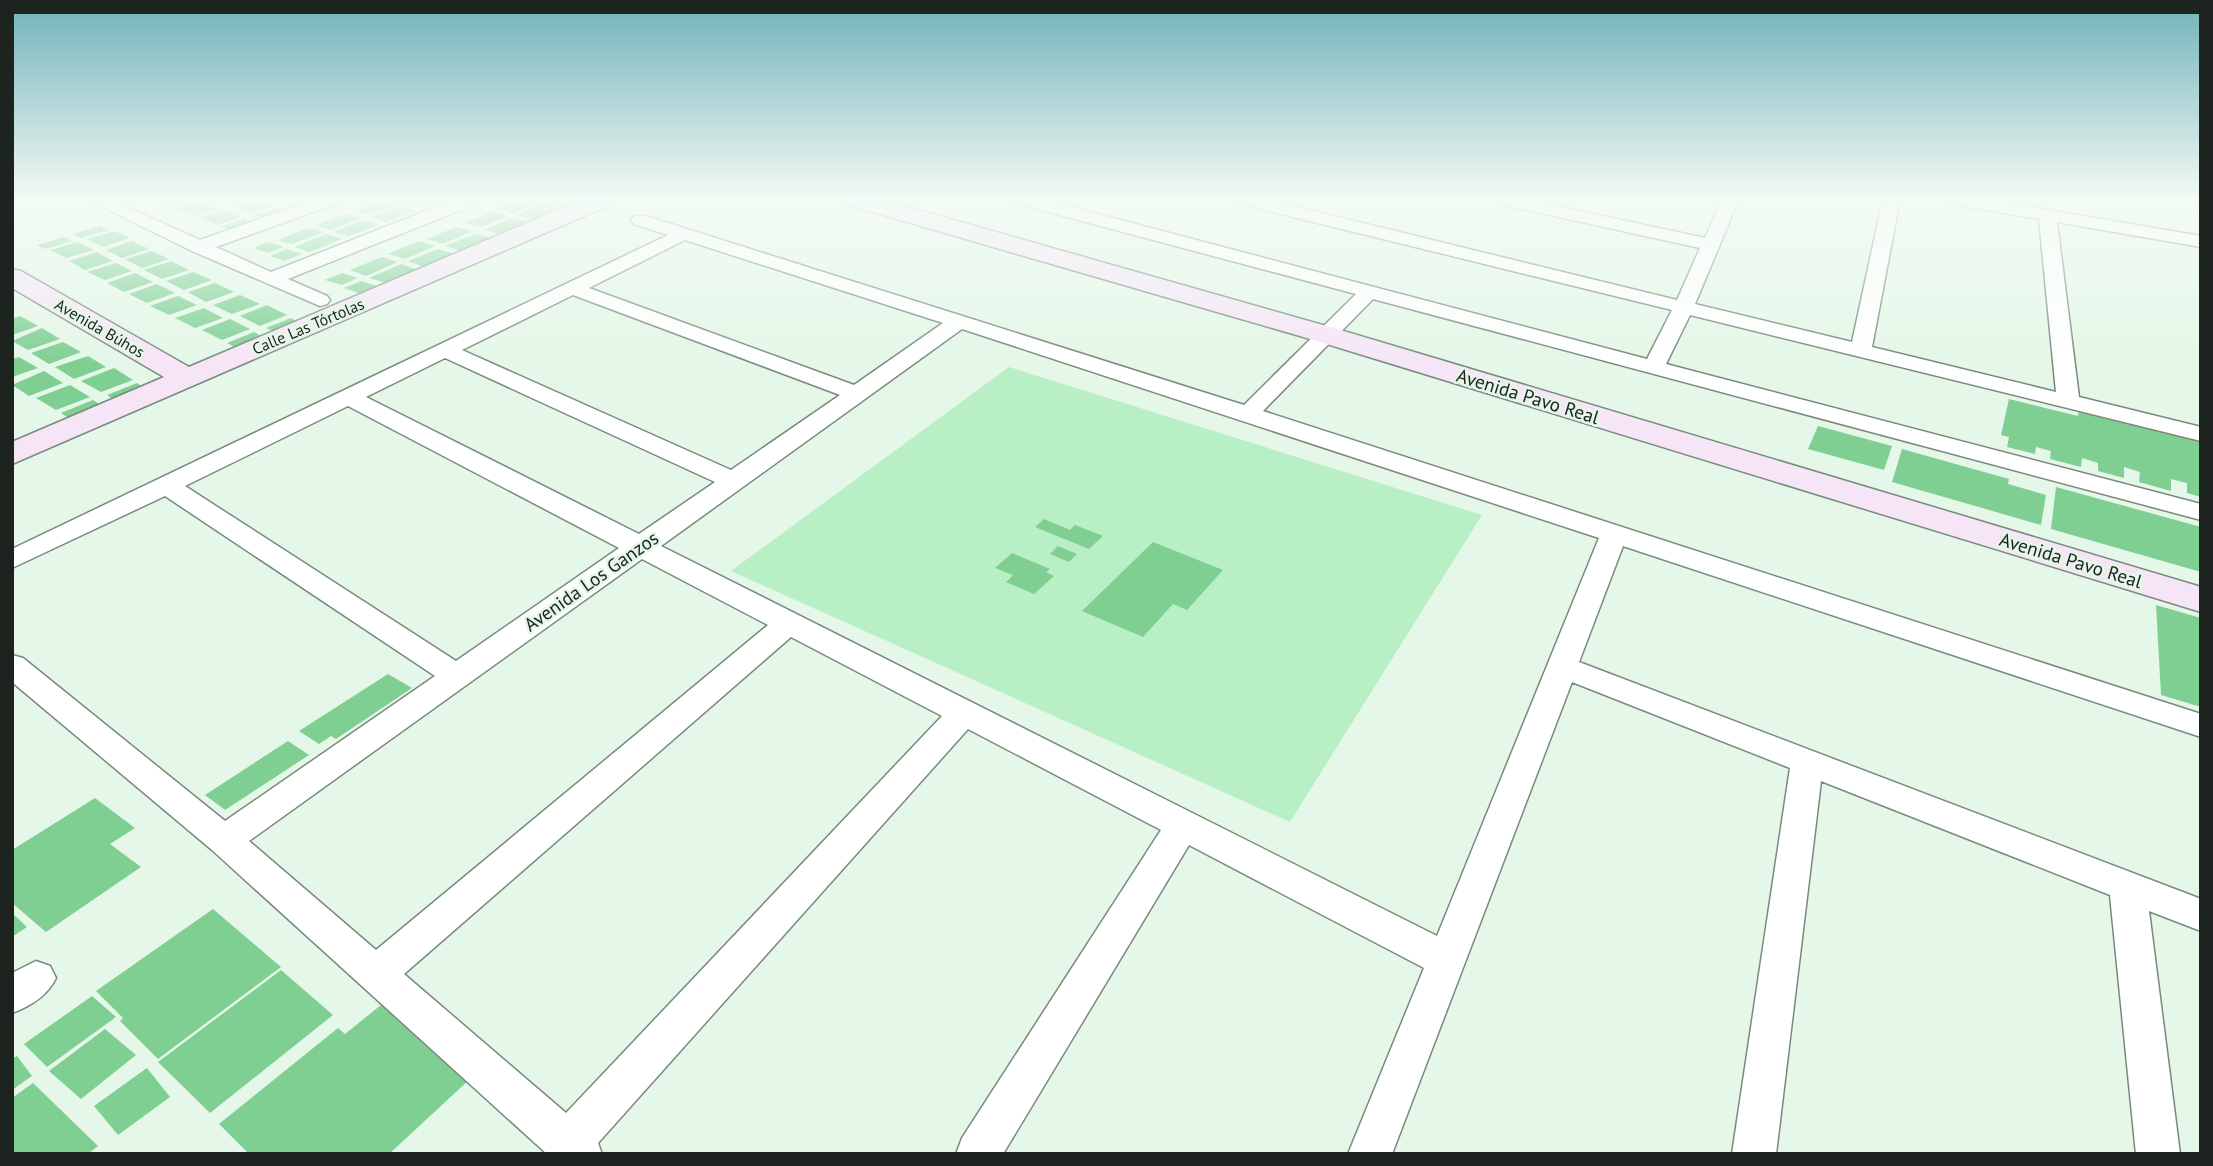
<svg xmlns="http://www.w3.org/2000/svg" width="2213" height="1166" viewBox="0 0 2213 1166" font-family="'PT Sans',sans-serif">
  <rect width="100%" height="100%" fill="#e4f7e8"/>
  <path fill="#b9efc4" d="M 1009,367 L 1482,515 L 1290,822 L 731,571 Z"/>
  <g fill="#7fcf93">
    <path d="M 154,199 L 194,199 L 194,200 L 171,207 Z"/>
    <path d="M 254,199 L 274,206 L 250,213 L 233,206 Z"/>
    <path d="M 417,199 L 443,199 L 443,200 L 425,207 L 409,203 Z"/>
    <path d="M 519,199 L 540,202 L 514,213 L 498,208 Z"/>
    <path d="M 383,200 L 398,204 L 369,215 L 354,211 Z"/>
    <path d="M 201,202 L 218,209 L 194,216 L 177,209 Z"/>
    <path d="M 543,204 L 559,208 L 533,219 L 516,215 Z"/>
    <path d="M 401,206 L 416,211 L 386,222 L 371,217 Z"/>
    <path d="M 277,208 L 285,211 L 263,218 L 255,215 Z"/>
    <path d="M 224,210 L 241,217 L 217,225 L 200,217 Z"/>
    <path d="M 493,211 L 509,216 L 481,227 L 465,223 Z"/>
    <path d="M 347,213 L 361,218 L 331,230 L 316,225 Z"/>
    <path d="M 512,218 L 528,222 L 500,234 L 484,230 Z"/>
    <path d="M 244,219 L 252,222 L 229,230 L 222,226 Z"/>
    <path d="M 364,220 L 379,225 L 348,236 L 333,232 Z"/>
    <path d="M 100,226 L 108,230 L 81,238 L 73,234 Z"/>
    <path d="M 456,227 L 472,231 L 443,244 L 427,239 Z"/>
    <path d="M 309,228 L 324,232 L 292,244 L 277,240 Z"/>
    <path d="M 114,231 L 130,238 L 103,247 L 87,239 Z"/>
    <path d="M 326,234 L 342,239 L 310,252 L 294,247 Z"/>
    <path d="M 475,234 L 491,238 L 462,251 L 445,246 Z"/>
    <path d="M 64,237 L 72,241 L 45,249 L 37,245 Z"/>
    <path d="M 132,241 L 149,249 L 122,258 L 106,250 Z"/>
    <path d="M 419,241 L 435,246 L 405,259 L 388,254 Z"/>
    <path d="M 78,242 L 94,250 L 66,258 L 50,250 Z"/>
    <path d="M 269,242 L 284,247 L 268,253 L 253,248 Z"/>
    <path d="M 287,249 L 302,254 L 285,261 L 270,256 Z"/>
    <path d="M 438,249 L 455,254 L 424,267 L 408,261 Z"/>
    <path d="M 152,251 L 169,259 L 142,268 L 125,259 Z"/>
    <path d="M 97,252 L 113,261 L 85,270 L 69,261 Z"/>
    <path d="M 382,257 L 398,262 L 366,276 L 350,270 Z"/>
    <path d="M 171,261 L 189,270 L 162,279 L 144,270 Z"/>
    <path d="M 116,263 L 132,271 L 105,280 L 87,272 Z"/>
    <path d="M 401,264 L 418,270 L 386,283 L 369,278 Z"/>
    <path d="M 193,272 L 212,280 L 184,290 L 166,281 Z"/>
    <path d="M 135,273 L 153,282 L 124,292 L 107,283 Z"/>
    <path d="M 342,273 L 358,278 L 342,285 L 325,280 Z"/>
    <path d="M 361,281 L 377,286 L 361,294 L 344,288 Z"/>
    <path d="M 215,283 L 234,292 L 206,302 L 188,292 Z"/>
    <path d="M 157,284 L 175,293 L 147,303 L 129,294 Z"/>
    <path d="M 240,295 L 260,304 L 232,314 L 213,305 Z"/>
    <path d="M 178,296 L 197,305 L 169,315 L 150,306 Z"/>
    <path d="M 267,305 L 287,315 L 260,326 L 240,316 Z"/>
    <path d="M 204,308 L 223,318 L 195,328 L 175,318 Z"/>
    <path d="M 20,316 L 38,326 L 12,335 L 12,319 Z"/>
    <path d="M 291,318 L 300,323 L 275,332 L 266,328 Z"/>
    <path d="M 230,319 L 250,329 L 222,340 L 202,330 Z"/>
    <path d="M 42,328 L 60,339 L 28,350 L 12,341 Z"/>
    <path d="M 254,332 L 263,337 L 236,348 L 227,343 Z"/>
    <path d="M 63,342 L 81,352 L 49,364 L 31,353 Z"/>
    <path d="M 88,356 L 106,367 L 74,379 L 55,367 Z"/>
    <path d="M 19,357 L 38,368 L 12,377 L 12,359 Z"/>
    <path d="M 114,368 L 133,380 L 101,392 L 81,381 Z"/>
    <path d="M 44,371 L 63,383 L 29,396 L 12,385 Z"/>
    <path d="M 137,383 L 146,389 L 115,401 L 107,395 Z"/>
    <path d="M 70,385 L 90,397 L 56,410 L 36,398 Z"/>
    <path d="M 2009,399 L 2078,416 L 2079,408 L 2201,439 L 2201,497 L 2187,493 L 2187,483 L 2171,479 L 2171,491 L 2139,482 L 2140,472 L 2124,467 L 2124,478 L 2098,471 L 2098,463 L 2082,458 L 2081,467 L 2050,459 L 2051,451 L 2036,447 L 2035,454 L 2007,447 L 2009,437 L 2001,435 Z"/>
    <path d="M 93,400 L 102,406 L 70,419 L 61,413 Z"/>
    <path d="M 1818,426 L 1892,446 L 1884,470 L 1808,449 Z"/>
    <path d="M 1902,449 L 2009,479 L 2008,484 L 2046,495 L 2041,525 L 1892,482 Z"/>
    <path d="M 2056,487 L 2201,527 L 2201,572 L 2051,529 Z"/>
    <path d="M 1044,519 L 1070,530 L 1075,525 L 1103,536 L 1089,549 L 1035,527 Z"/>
    <path d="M 1153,542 L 1223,570 L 1187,610 L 1173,604 L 1143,637 L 1082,611 Z"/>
    <path d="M 1058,546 L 1077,554 L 1069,562 L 1050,554 Z"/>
    <path d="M 1012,553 L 1050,569 L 1046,572 L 1054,576 L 1034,594 L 1006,582 L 1013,575 L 995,568 Z"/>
    <path d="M 2156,605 L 2201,618 L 2201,707 L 2161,695 Z"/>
    <path d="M 388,674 L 412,688 L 336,739 L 331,736 L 319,744 L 299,731 Z"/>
    <path d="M 288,741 L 309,755 L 225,810 L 205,795 Z"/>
    <path d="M 95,798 L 135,828 L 110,844 L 141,867 L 46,932 L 12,903 L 12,850 Z"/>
    <path d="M 213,909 L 281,967 L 158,1059 L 120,1021 L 123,1018 L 96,991 Z"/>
    <path d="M 12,913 L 27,927 L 12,937 Z"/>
    <path d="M 281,970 L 333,1015 L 210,1113 L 158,1062 Z"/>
    <path d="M 92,996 L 116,1017 L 47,1067 L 24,1044 Z"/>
    <path d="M 381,1005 L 470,1079 L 389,1154 L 249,1154 L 219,1124 L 338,1028 L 345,1034 Z"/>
    <path d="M 105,1029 L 136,1055 L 81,1099 L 49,1071 Z"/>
    <path d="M 17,1056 L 32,1076 L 12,1090 L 12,1059 Z"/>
    <path d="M 147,1068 L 170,1097 L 118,1135 L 94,1106 Z"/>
    <path d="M 33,1083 L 98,1146 L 88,1154 L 12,1154 L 12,1098 Z"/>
  </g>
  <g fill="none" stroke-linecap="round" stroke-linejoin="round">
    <g stroke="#798a7d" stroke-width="3">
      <g id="street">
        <path d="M 86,199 L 109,199 L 200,240 L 315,199 L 340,199 L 338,203 L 216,247 L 271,272 L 456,199 L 480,199 L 478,203 L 288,279 L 327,296 L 330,300 L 327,304 L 320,306 L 192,251 Z"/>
        <path d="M 1012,199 L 1041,199 L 1647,359 L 1672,310 L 1236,203 L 1234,199 L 1265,199 L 1677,300 L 1700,248 L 1499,204 L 1491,199 L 1524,199 L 1705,238 L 1722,199 L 1739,199 L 1695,304 L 1852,342 L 1883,199 L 1900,199 L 1872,347 L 2056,392 L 2039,219 L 1952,204 L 1944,199 L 1984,199 L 2201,236 L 2201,247 L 2057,222 L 2079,397 L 2201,427 L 2201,441 L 1690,315 L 1666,364 L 2201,504 L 2201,520 L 1373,299 L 1263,411 L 2201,714 L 2201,737 L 1623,546 L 1579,662 L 2201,899 L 2201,931 L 2149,911 L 2180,1154 L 2136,1154 L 2110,895 L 1821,781 L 1776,1154 L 1732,1154 L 1790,768 L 1572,682 L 1392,1154 L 1348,1154 L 1424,968 L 1189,845 L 1003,1154 L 956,1154 L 962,1138 L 1161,830 L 968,729 L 598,1143 L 602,1154 L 547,1154 L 212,850 L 12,682 L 12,655 L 23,658 L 225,821 L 435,676 L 165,496 L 12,568 L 12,549 L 668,235 L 634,224 L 631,220 L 634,216 L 646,216 L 1244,405 L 1356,294 L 1014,203 ZM 685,240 L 943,323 L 854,385 L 589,288 ZM 573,295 L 840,395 L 731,470 L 462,350 ZM 962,329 L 1599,538 L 1437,936 L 661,546 ZM 445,358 L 715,482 L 639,534 L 366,397 ZM 348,406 L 619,548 L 456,661 L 185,486 ZM 642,559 L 768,625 L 376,950 L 249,841 ZM 791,637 L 942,716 L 566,1113 L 404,974 Z"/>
        <path d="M 2191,199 L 2201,199 L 2201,205 Z"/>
        <path d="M 36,961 L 50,966 L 56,978 C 47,996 31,1006 12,1013 L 12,973 Z"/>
      </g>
    </g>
    <g stroke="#798a7d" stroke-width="3">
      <g id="secondary">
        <path d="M 583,199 L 615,199 L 612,204 L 12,464 L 12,442 L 164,377 L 12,288 L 12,269 L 21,271 L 189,367 Z"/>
        <path d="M 842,199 L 880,199 L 1337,329 L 2201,587 L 2201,612 L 1317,341 L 845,204 Z"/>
      </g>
    </g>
    <use href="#street" fill="#fff" fill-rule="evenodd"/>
    <use href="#secondary" fill="#f6e5f7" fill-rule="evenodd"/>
  </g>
  <linearGradient id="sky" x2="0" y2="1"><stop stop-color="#71b1b9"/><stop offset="0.55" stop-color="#f3fbf5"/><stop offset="1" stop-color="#f3fbf5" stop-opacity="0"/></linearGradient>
  <rect width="2213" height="363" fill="url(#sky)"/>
  <g text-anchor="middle" stroke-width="5" stroke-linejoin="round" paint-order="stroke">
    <g font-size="16" fill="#1d231e" stroke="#e4f7e8">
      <text transform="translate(308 326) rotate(-23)" y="6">Calle Las Tórtolas</text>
      <text transform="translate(100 328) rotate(30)" y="6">Avenida Búhos</text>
    </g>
    <g font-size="19" fill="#1d231e" stroke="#e4f7e8">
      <text transform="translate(1528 396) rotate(17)" y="7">Avenida Pavo Real</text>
      <text transform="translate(2071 560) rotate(17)" y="7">Avenida Pavo Real</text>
      <text transform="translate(591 581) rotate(-35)" y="7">Avenida Los Ganzos</text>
    </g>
  </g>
  <rect width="2213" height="1166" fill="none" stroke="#1d231e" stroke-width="28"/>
</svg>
